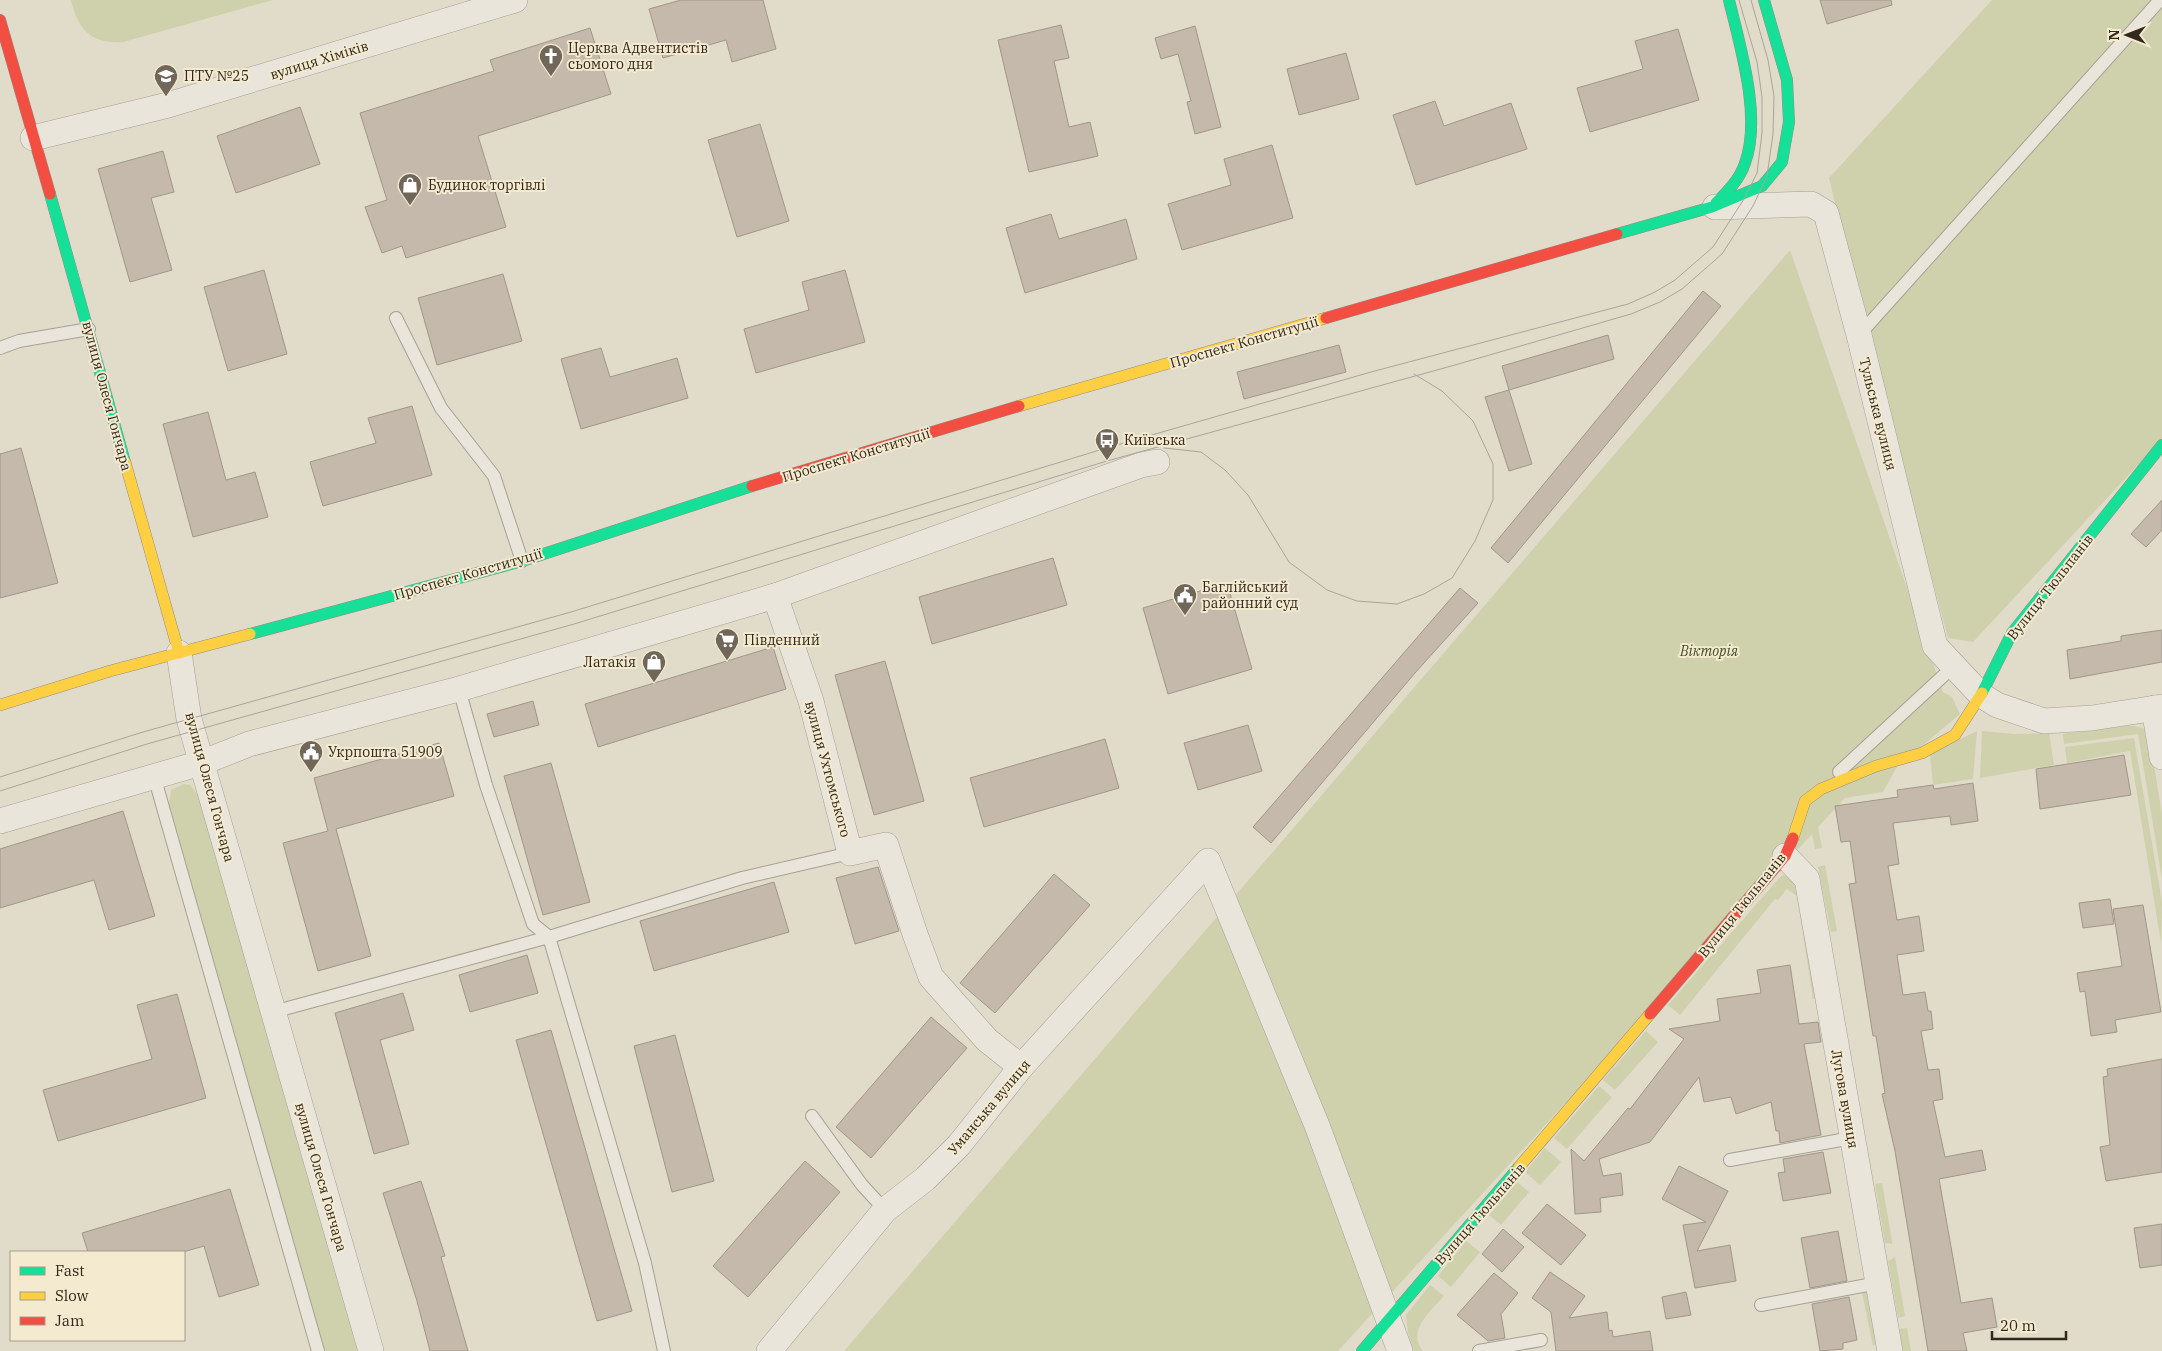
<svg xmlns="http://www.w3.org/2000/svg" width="2162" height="1351" viewBox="0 0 2162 1351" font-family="'IBM Plex Serif',serif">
  <rect width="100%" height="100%" fill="#e1dbca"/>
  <g fill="#cfd1ad">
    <path d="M 71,0 L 273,0 L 123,42 C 91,44 78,30 71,0 Z"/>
    <path d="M 1992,0 L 2162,0 L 2162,439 L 1973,642 L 1948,638 L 1865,331 L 1829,178 Z"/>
    <path d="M 1790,250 L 1943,692 L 1952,697 L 1960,714 L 1897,767 L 1883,792 L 1845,798 L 1818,827 L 1822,848 L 1815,849 L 1812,834 L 1338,1351 L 844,1351 Z"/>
    <path d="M 2129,725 L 2143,728 L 2149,735 L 2162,814 L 2162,879 L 2138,734 L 2064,744 L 2063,734 Z"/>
    <path d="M 1977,731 L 1973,779 L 1933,785 L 1930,754 Z"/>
    <path d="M 1982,731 L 2015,734 L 2049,733 L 2054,765 L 1980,778 Z"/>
    <path d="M 2134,738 L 2162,902 L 2161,943 L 2130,751 L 2067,763 L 2065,747 Z"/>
    <path d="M 184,784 L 190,785 L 199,796 L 359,1351 L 325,1351 L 169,804 L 171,790 Z"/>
    <path d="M 1825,865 L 1837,931 L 1831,932 L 1818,867 Z"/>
    <path d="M 1782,875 L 1791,877 L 1802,889 L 1820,998 L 1813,999 L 1797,896 L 1787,889 L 1778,900 L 1775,899 L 1680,1015 L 1668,1005 Z"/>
    <path d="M 1646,1031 L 1658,1042 L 1615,1090 L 1603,1080 Z"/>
    <path d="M 1599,1086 L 1612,1097 L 1567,1149 L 1554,1138 Z"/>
    <path d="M 1545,1148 L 1561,1162 L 1540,1185 L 1525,1172 Z"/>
    <path d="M 1517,1182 L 1529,1192 L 1501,1225 L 1489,1215 Z"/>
    <path d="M 1882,1183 L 1892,1241 L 1892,1244 L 1885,1243 L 1875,1184 Z"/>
    <path d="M 1466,1241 L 1480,1252 L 1451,1287 L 1438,1276 Z"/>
    <path d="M 1895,1257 L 1905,1316 L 1898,1318 L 1888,1261 Z"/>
    <path d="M 1430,1285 L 1444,1296 C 1431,1311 1406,1331 1423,1351 L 1414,1351 L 1408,1333 L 1406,1315 Z"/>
    <path d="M 1862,1293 L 1868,1293 L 1881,1341 L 1873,1346 Z"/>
    <path d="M 1907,1328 L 1911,1351 L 1903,1351 L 1899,1329 Z"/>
  </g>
  <g fill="#c4b9ab" stroke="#a0978a">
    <path d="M 681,0 L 763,0 L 776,49 L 732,62 L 726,40 L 663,58 L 649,9 Z"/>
    <path d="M 1820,0 L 1891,0 L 1892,5 L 1827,24 Z"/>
    <path d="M 1061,25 L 1069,58 L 1054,61 L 1069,127 L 1090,122 L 1098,156 L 1029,172 L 998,40 Z"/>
    <path d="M 1195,26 L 1221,127 L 1195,134 L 1187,102 L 1191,101 L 1178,54 L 1161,59 L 1155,38 Z"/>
    <path d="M 590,28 L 611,94 L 478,136 L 506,227 L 406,258 L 402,246 L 382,253 L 365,207 L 387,200 L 360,113 L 494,71 L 490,60 Z"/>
    <path d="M 1678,29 L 1699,100 L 1590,132 L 1577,88 L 1643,69 L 1635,41 Z"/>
    <path d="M 1346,53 L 1359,99 L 1299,115 L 1287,69 Z"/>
    <path d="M 1435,101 L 1444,126 L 1511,103 L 1527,149 L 1416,185 L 1393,115 Z"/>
    <path d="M 300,107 L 320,164 L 236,193 L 217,136 Z"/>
    <path d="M 760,124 L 789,221 L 737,237 L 708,140 Z"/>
    <path d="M 1272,145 L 1293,218 L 1182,250 L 1168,204 L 1231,185 L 1224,159 Z"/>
    <path d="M 163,151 L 174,192 L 151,198 L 172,270 L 130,282 L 98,169 Z"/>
    <path d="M 1051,214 L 1059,239 L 1126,219 L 1137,259 L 1025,293 L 1006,228 Z"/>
    <path d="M 264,270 L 287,354 L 228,371 L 204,287 Z"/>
    <path d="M 845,270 L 865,342 L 756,373 L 744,329 L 809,310 L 802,282 Z"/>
    <path d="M 503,274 L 522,341 L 437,365 L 418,298 Z"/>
    <path d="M 1703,291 L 1721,306 L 1508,563 L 1491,548 Z"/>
    <path d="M 1608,335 L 1614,359 L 1509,390 L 1502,366 Z"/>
    <path d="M 1339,345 L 1346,372 L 1244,399 L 1237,372 Z"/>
    <path d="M 601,348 L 610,377 L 677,358 L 688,398 L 581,429 L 561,359 Z"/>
    <path d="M 1509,390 L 1532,464 L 1509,471 L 1485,397 Z"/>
    <path d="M 412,406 L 432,475 L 323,506 L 310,462 L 376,443 L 368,418 Z"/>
    <path d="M 208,412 L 226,480 L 255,472 L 268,517 L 193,537 L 163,424 Z"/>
    <path d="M 21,448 L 58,583 L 0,598 L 0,454 Z"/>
    <path d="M 2162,500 L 2162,530 L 2146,547 L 2131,534 Z"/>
    <path d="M 1053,558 L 1067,605 L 932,644 L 919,597 Z"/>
    <path d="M 1227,583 L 1252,669 L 1168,694 L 1143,608 Z"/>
    <path d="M 1460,588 L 1478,603 L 1415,673 L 1271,843 L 1253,827 Z"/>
    <path d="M 2162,630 L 2162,662 L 2070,679 L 2067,650 L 2121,641 L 2121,636 Z"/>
    <path d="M 773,647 L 786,689 L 598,747 L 585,704 Z"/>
    <path d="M 885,661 L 924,801 L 874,815 L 835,675 Z"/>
    <path d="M 533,701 L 539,725 L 494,737 L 487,714 Z"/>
    <path d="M 1248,725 L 1262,771 L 1198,790 L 1184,743 Z"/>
    <path d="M 1105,739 L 1119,788 L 984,827 L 970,778 Z"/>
    <path d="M 439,743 L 454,796 L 336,829 L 371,956 L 318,971 L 283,843 L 328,831 L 314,778 Z"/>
    <path d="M 2124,755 L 2131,795 L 2040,809 L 2036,769 Z"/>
    <path d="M 551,763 L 590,902 L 543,915 L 504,776 Z"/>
    <path d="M 1973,783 L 1978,821 L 1951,825 L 1950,816 L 1893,823 L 1899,864 L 1888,866 L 1897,920 L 1919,916 L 1924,951 L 1897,955 L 1903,995 L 1925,992 L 1928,1011 L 1931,1011 L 1933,1029 L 1921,1031 L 1928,1070 L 1939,1069 L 1943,1099 L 1933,1101 L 1945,1157 L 1982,1150 L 1986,1170 L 1939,1179 L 1961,1303 L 1992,1298 L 1997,1327 L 1963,1333 L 1967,1351 L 1928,1351 L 1895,1151 L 1882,1094 L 1885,1093 L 1876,1036 L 1873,1036 L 1849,884 L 1856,883 L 1850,841 L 1841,842 L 1835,806 L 1898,797 L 1897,790 L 1933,785 L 1934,789 Z"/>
    <path d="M 123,811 L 155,916 L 109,930 L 94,880 L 0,908 L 0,849 Z"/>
    <path d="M 878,867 L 899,931 L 855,944 L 836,878 Z"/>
    <path d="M 1054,874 L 1090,905 L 995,1013 L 960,983 Z"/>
    <path d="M 774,882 L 789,932 L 654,971 L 640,921 Z"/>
    <path d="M 2110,899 L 2114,924 L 2083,928 L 2079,903 Z"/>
    <path d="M 2143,905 L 2161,1012 L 2115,1020 L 2117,1032 L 2091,1036 L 2085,991 L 2080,992 L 2077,973 L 2122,966 L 2113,909 Z"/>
    <path d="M 527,955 L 538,993 L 470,1012 L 459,975 Z"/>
    <path d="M 1790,965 L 1799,1024 L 1818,1022 L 1821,1042 L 1804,1044 L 1821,1135 L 1780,1143 L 1779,1131 L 1776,1131 L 1771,1102 L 1736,1114 L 1731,1097 L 1704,1102 L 1699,1077 L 1650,1142 L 1599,1159 L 1603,1176 L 1621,1173 L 1623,1195 L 1600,1198 L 1601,1212 L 1575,1214 L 1571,1149 L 1584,1161 L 1628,1108 L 1630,1109 L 1684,1039 L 1669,1029 L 1720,1021 L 1717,999 L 1761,993 L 1757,970 Z"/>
    <path d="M 403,993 L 414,1030 L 380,1040 L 409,1144 L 374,1154 L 335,1013 Z"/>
    <path d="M 177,994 L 206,1098 L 58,1141 L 43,1090 L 152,1059 L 137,1005 Z"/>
    <path d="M 931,1017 L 967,1048 L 871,1158 L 836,1127 Z"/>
    <path d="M 551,1030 L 632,1311 L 597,1321 L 516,1040 Z"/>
    <path d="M 675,1035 L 714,1181 L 672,1192 L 634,1046 Z"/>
    <path d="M 2162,1059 L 2162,1172 L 2106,1181 L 2100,1147 L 2110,1145 L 2103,1077 L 2108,1076 L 2107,1069 Z"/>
    <path d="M 1823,1152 L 1831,1193 L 1783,1201 L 1778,1173 L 1785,1172 L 1783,1159 Z"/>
    <path d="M 805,1161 L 840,1192 L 748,1297 L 713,1266 Z"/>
    <path d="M 1679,1166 L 1728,1191 L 1697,1251 L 1730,1245 L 1736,1281 L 1695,1288 L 1683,1225 L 1706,1222 L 1662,1199 Z"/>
    <path d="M 421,1181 L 445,1256 L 441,1257 L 468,1351 L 430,1351 L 417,1301 L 383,1193 Z"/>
    <path d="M 230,1189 L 259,1285 L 219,1297 L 204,1246 L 183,1252 L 88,1252 L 82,1233 Z"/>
    <path d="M 1547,1204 L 1586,1235 L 1561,1265 L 1522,1233 Z"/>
    <path d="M 2162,1224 L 2162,1265 L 2140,1268 L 2134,1228 Z"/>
    <path d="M 1503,1229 L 1524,1247 L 1502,1272 L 1482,1254 Z"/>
    <path d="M 1838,1231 L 1847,1281 L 1810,1288 L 1801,1238 Z"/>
    <path d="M 1550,1272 L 1585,1296 L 1569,1318 L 1607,1312 L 1609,1331 L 1612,1330 L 1613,1337 L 1650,1331 L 1653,1351 L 1556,1351 L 1551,1312 L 1532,1298 Z"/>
    <path d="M 1494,1273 L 1518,1293 L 1501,1314 L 1505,1338 L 1488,1341 L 1457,1315 Z"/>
    <path d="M 1686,1292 L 1691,1315 L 1666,1319 L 1662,1297 Z"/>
    <path d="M 1849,1297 L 1857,1340 L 1843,1343 L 1843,1349 L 1820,1351 L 1812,1304 Z"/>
  </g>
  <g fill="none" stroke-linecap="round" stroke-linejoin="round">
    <g stroke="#a6a094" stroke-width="14">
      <g id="lane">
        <path d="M 396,318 L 441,408 L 494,476 L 522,561"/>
        <path d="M 1859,335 L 2160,0"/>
        <path d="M 0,348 L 19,341 L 89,329"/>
        <path d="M 459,689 L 486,785 L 533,924 L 549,937 L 645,1263 L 664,1351"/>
        <path d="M 1839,772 L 1954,666"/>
        <path d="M 154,776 L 318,1351"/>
        <path d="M 273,1012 L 549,937 L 742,878 L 850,853"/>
        <path d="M 812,1116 L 862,1185 L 885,1210"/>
        <path d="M 1730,1160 L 1852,1138"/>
        <path d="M 1761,1305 L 1878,1283"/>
        <path d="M 1479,1351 L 1541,1340"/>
      </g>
    </g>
    <g stroke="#a6a094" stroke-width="26">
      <g id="street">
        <path d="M 33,138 L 168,105 L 515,0"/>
        <path d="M 1715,207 L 1811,204 L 1826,213 L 1859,335 L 1935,646 L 1981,695 L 1997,705 L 2044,721 L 2092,718 L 2162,707"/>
        <path d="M 775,596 L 811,701 L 850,853 L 886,845 L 915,934 L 931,977 L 987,1040 L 1021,1067"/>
        <path d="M 179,653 L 189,719 L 371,1351"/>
        <path d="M 2154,708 L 2162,757"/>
        <path d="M 0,821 L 201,763 L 249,744 L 459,689 L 775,596 L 1141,465 L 1157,462"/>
        <path d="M 1785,856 L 1807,879 L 1890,1351"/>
        <path d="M 769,1351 L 885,1210 L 925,1179 L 959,1145 L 1021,1067 L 1208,861 L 1318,1128 L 1400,1351"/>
      </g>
    </g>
    <g stroke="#958f83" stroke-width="12">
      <g id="fast">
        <path d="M 50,194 L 125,462"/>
        <path d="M 1716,203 C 1728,191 1740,179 1745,163 C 1762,117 1740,46 1729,0"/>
        <path d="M 1617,234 L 1712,207 L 1762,186 L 1782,162 L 1789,122 L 1787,80 L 1764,0"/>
        <path d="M 250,634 L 522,561 L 752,486"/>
        <path d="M 1982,693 L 2012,633 L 2162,445"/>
        <path d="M 1362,1351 L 1519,1167"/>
      </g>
    </g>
    <g stroke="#958f83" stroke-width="12">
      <g id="slow">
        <path d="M 1019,406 L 1326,318"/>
        <path d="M 125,462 L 179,653"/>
        <path d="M 0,705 L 110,671 L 250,634"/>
        <path d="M 1793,838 L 1805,801 L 1821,789 L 1876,766 L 1922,753 L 1955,735 L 1982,693"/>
        <path d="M 1519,1167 L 1650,1014"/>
      </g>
    </g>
    <g stroke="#958f83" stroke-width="12">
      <g id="jam">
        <path d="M 0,20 L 50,194"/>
        <path d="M 1326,318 L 1617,234"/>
        <path d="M 752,486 L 1019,406"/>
        <path d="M 1650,1014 L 1785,856 L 1793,838"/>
      </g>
    </g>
    <use href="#lane" stroke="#e9e5db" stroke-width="12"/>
    <use href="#street" stroke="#e9e5db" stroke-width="25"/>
    <use href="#fast" stroke="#16e098" stroke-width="11"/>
    <use href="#slow" stroke="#ffcf43" stroke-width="11"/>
    <use href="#jam" stroke="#f24e42" stroke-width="11"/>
    <g stroke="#a8a59c" stroke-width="1">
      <path d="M 1164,448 L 1201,452 L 1225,470 L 1248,495 L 1289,562 L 1327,590 L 1357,601 L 1397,604 L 1424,594 L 1452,578 L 1475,541 L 1493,500 L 1493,464 L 1473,421 L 1442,391 L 1414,374"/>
      <path d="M 0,777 L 143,732 L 571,612 L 1103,449 L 1371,372 L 1628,304 L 1655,292 L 1675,280 L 1713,247 L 1744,199 L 1757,173 L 1762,133 L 1762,97 L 1757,62 L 1739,0"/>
      <path d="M 0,791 L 147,744 L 574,624 L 1107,461 L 1455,365 L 1631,314 L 1660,302 L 1682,289 L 1722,254 L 1753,206 L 1767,176 L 1773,134 L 1774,96 L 1768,60 L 1751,0"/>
    </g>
  </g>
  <defs>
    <g id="church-pin" transform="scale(1.25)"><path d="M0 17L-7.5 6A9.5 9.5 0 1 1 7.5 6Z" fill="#70675a" stroke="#f3eacf"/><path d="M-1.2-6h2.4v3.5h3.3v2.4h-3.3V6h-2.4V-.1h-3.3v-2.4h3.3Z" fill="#fff"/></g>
    <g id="university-pin" transform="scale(1.25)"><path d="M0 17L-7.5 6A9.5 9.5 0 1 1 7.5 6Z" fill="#70675a" stroke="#f3eacf"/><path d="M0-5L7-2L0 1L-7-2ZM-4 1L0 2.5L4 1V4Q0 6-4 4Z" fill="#fff"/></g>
    <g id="shop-pin" transform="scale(1.25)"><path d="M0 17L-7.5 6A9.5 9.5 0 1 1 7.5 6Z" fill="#70675a" stroke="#f3eacf"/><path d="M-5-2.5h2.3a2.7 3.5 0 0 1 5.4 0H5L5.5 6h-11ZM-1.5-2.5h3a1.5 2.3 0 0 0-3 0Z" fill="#fff"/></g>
    <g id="bus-pin" transform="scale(1.25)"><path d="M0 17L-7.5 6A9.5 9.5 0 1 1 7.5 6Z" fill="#70675a" stroke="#f3eacf"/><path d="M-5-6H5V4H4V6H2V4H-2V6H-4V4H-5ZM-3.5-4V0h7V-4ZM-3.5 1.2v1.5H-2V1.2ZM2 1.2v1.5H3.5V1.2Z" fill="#fff"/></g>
    <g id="civic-pin" transform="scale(1.25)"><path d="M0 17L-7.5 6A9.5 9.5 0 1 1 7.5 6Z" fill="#70675a" stroke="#f3eacf"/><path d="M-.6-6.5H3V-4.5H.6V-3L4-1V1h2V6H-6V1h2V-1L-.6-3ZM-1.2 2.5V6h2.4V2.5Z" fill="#fff"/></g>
    <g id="supermarket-pin" transform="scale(1.25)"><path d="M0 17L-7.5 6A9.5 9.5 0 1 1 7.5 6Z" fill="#70675a" stroke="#f3eacf"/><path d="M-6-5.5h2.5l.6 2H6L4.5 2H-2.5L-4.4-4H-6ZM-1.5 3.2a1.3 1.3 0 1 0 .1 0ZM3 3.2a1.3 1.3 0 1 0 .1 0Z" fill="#fff"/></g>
  </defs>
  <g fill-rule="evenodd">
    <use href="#church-pin" x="551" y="56"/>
    <use href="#university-pin" x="166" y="76"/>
    <use href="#shop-pin" x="410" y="185"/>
    <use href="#bus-pin" x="1107" y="440"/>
    <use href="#civic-pin" x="1185" y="595"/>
    <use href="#supermarket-pin" x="727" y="640"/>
    <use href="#shop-pin" x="654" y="662"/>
    <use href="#civic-pin" x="311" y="752"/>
  </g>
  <g text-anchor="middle" stroke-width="4" stroke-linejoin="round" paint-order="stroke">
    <g font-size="14" fill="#33281d" stroke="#f3eacf" text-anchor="start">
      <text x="568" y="53">Церква Адвентистів<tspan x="568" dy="16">сьомого дня</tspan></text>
      <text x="184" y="81">ПТУ №25</text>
      <text x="428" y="190">Будинок торгівлі</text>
      <text x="1124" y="445">Київська</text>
      <text x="1202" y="592">Баглійський<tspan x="1202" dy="16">районний суд</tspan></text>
      <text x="744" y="645">Південний</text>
      <text x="636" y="667" text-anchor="end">Латакія</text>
      <text x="328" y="757">Укрпошта 51909</text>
    </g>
    <g font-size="14" fill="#33281d" stroke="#f3eacf">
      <text transform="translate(319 60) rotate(-17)" y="5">вулиця Хіміків</text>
      <text transform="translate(1244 342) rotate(-16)" y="5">Проспект Конституції</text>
      <text transform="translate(107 396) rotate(75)" y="5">вулиця Олеся Гончара</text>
      <text transform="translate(1878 414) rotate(76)" y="5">Тульська вулиця</text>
      <text transform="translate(856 455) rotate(-17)" y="5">Проспект Конституції</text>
      <text transform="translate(468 574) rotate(-16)" y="5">Проспект Конституції</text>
      <text transform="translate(2050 587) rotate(-52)" y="5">Вулиця Тюльпанів</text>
      <text transform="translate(828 769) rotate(75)" y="5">вулиця Ухтомського</text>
      <text transform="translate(210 787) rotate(75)" y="5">вулиця Олеся Гончара</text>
      <text transform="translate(1742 905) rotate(-51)" y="5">Вулиця Тюльпанів</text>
      <text transform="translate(1845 1099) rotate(80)" y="5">Лугова вулиця</text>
      <text transform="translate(989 1107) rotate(-50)" y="5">Уманська вулиця</text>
      <text transform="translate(321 1177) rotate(74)" y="5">вулиця Олеся Гончара</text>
      <text transform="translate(1480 1214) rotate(-49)" y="5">Вулиця Тюльпанів</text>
    </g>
    <g font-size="14" font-style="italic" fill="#424e24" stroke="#f3eacf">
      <text x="1709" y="656">Вікторія</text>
    </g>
  </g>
  <rect x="10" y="1251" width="175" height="90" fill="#f3eacf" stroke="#a69c88"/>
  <rect x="20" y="1267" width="25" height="8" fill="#16e098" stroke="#a69c88"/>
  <text x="55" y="1276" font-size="15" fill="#33281d">Fast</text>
  <rect x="20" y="1292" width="25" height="8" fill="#ffcf43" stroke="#a69c88"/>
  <text x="55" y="1301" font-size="15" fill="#33281d">Slow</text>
  <rect x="20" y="1317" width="25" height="8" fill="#f24e42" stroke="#a69c88"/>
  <text x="55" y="1326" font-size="15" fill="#33281d">Jam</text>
  <g transform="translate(2127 35) rotate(270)" stroke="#f3eacf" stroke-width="4" paint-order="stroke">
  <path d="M0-4L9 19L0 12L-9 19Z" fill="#33281d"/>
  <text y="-8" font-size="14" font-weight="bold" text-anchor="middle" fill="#33281d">N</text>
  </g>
  <path d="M1992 1331v8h74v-8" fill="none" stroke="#33281d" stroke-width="2.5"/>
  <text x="2000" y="1331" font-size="15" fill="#33281d" stroke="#f3eacf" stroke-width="4" paint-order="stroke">20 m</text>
</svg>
